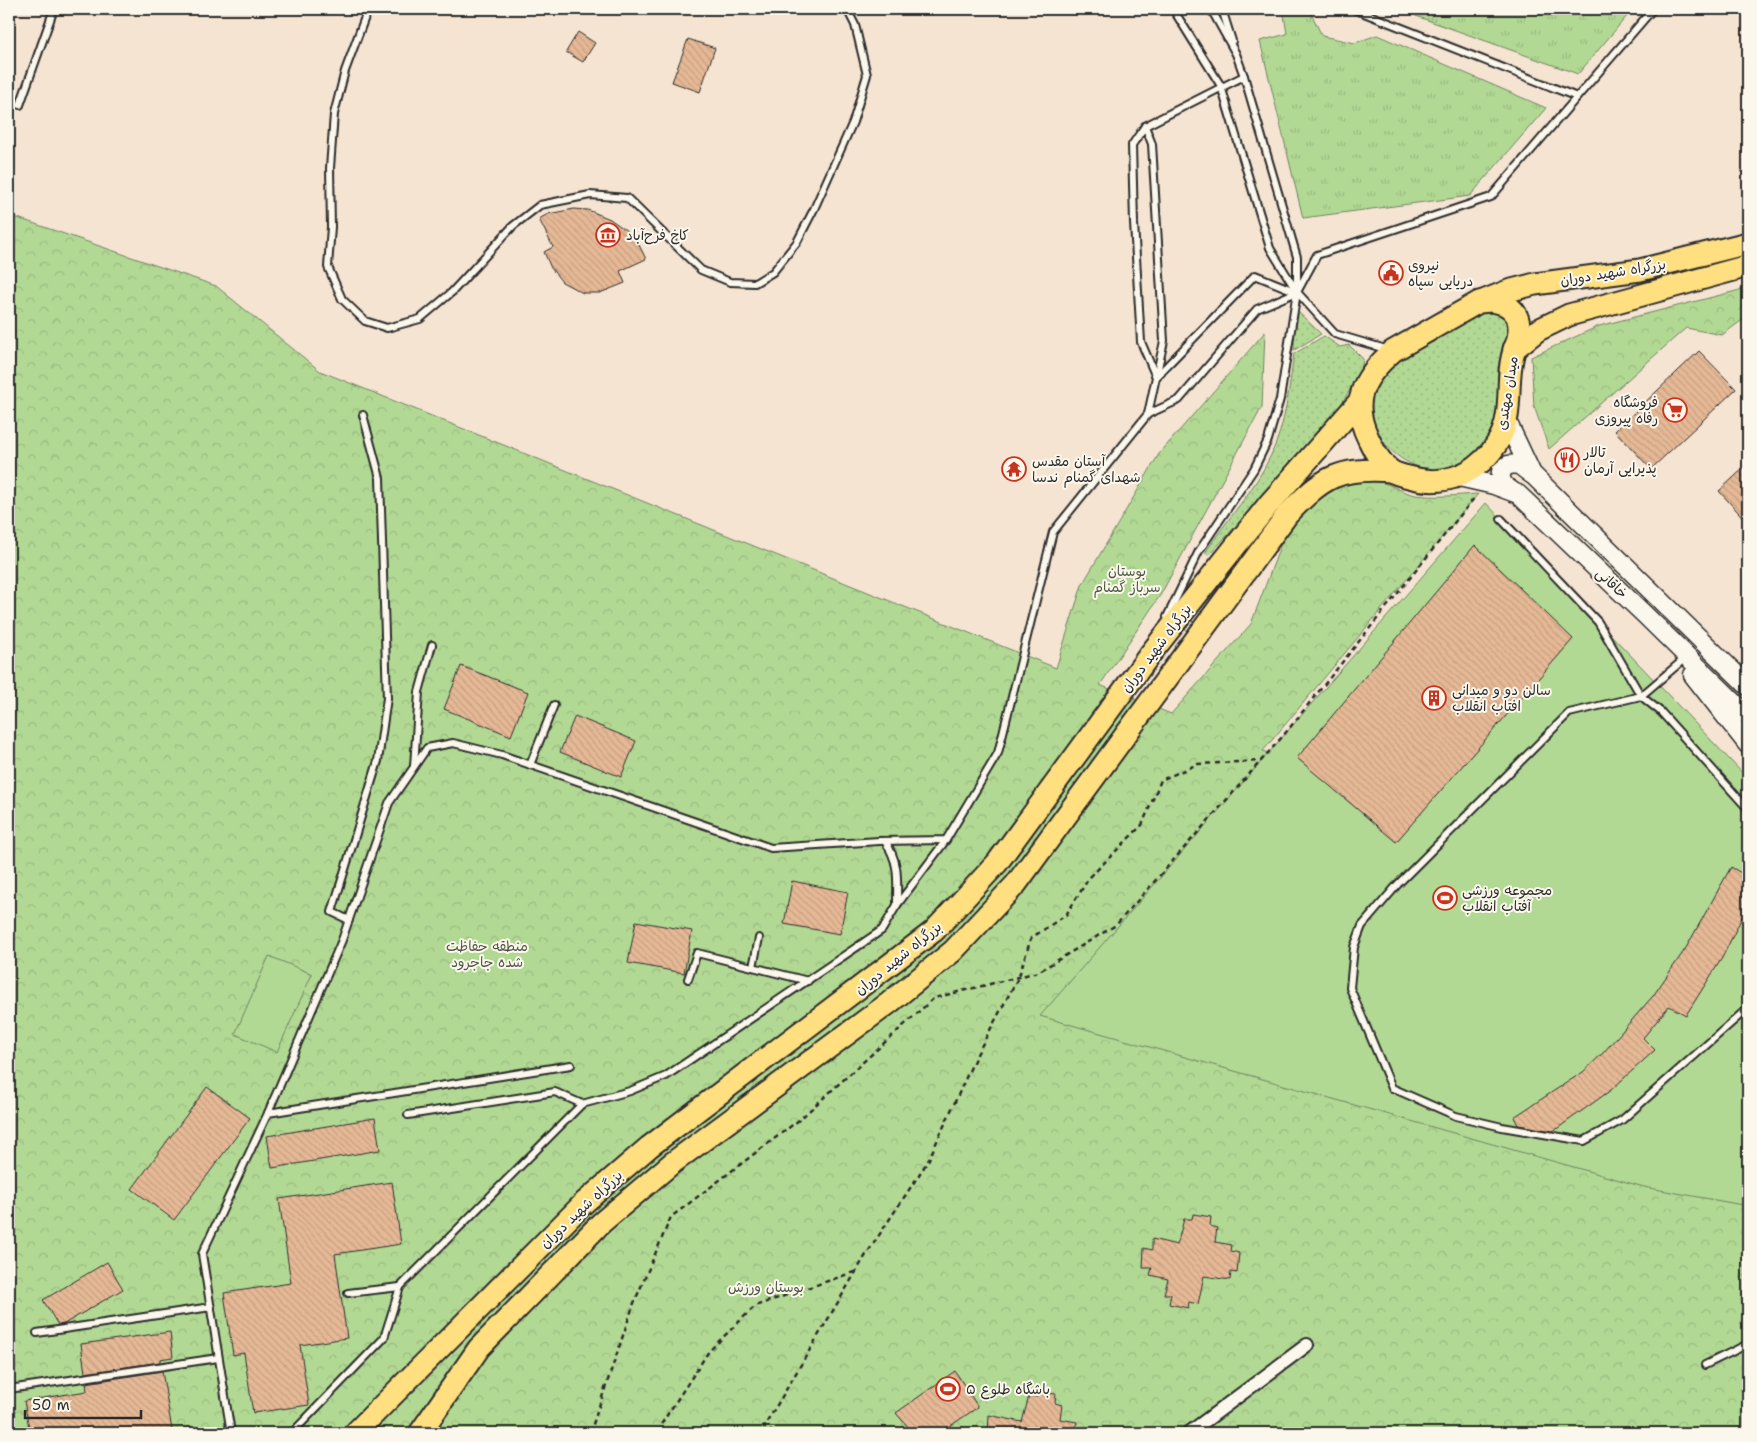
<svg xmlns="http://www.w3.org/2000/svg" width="1757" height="1442" viewBox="0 0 1757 1442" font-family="'Shantell Sans','Playpen Sans Arabic',sans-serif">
  <defs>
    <pattern id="grass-tufts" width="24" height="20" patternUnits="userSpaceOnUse" patternTransform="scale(1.25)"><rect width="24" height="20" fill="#b2d994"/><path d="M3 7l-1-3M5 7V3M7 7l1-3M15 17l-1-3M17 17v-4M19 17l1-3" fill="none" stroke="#99ba80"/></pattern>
    <pattern id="forest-crowns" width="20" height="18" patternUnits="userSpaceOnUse" patternTransform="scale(1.25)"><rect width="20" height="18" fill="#b2d994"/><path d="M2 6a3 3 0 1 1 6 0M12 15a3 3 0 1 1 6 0" fill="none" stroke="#99ba80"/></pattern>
    <pattern id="garden-dots" width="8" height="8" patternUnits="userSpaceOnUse" patternTransform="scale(1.25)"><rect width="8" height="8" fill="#b2d994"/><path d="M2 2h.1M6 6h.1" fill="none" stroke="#99ba80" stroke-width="1.8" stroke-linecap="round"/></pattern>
    <pattern id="building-back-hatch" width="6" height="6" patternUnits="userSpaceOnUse" patternTransform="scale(1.25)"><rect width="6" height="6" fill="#e6b996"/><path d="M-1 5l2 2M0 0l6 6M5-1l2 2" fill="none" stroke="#c59f81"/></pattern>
  </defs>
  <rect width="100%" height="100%" fill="#f5e4d2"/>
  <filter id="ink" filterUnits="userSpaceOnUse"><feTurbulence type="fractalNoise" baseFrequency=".02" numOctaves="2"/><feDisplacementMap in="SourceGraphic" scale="10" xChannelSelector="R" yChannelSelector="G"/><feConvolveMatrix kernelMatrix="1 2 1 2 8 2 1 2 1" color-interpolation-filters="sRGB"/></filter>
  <g filter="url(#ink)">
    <g fill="url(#grass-tufts)" stroke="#6e8260">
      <path d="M 1283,9 L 1299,9 L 1311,13 L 1322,36 L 1355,43 L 1377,35 L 1546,108 L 1470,196 L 1303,218 L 1260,41 L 1287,34 Z"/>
      <path d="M 1418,9 L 1633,9 L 1578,74 L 1416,16 Z"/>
    </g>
    <g fill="url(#forest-crowns)" stroke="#6e8260">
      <path d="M 9,215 L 216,286 L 320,371 L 1056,668 L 1082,585 L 1159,454 L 1265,332 L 1262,407 L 1161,594 L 1100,685 L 1171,714 L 1251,624 L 1281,544 C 1299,513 1333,474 1373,480 C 1388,482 1402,493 1416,495 C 1437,498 1457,495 1478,494 L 1263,751 L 1748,946 L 1748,1433 L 9,1433 Z"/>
      <path d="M 1748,288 L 1748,316 L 1722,335 L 1686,328 L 1549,449 L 1534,406 L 1531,357 L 1599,326 Z"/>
    </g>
    <g fill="url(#garden-dots)" stroke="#6e8260">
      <path d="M 1295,309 L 1321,334 L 1294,350 Z"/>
      <path d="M 1499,310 L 1510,319 C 1508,334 1501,346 1499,362 C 1495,384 1502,412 1492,433 C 1449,520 1327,436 1389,366 C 1398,356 1416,350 1428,343 C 1451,330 1472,313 1499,310 Z"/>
      <path d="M 1324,336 L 1340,347 L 1349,345 L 1363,359 L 1361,371 L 1333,418 L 1267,493 L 1208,556 L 1205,553 C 1226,520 1255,490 1271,455 C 1286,423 1289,389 1294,354 Z"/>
    </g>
    <g fill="#b2d994" stroke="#6e8260">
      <path d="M 1486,503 L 1748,779 L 1748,1206 L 1644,1187 L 1040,1016 Z"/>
      <path d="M 269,956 L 312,974 L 277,1052 L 235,1034 Z"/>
    </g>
    <g fill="url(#building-back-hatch)" stroke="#2b2b2b">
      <path d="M 578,32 L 595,43 L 583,62 L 566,52 Z"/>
      <path d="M 688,39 L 715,48 L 700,92 L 672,82 Z"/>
      <path d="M 574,209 L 588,210 L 610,219 L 627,231 L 639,245 L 646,259 L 620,271 L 625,283 L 600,293 L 583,293 L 562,282 L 551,268 L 544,252 L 553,247 L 539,219 L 548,214 Z"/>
      <path d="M 1699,351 L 1736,389 L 1651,469 L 1615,431 Z"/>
      <path d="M 1748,464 L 1748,523 L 1719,491 Z"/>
      <path d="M 1475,545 L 1573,639 L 1396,842 L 1297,758 Z"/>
      <path d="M 461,666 L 528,692 L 511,736 L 444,709 Z"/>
      <path d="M 575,716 L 636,741 L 621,777 L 560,752 Z"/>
      <path d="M 1731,867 L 1748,877 L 1748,905 L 1722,958 L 1686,1015 L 1669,1006 L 1643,1038 L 1655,1050 L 1611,1090 L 1558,1128 L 1553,1131 L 1518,1125 L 1514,1117 L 1583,1072 L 1603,1053 L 1653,996 L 1686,948 Z"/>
      <path d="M 792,881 L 848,892 L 840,934 L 784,924 Z"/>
      <path d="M 636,921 L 692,931 L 684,973 L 628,963 Z"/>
      <path d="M 207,1087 L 250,1118 L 174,1220 L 132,1189 Z"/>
      <path d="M 375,1118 L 380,1150 L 272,1168 L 267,1136 Z"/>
      <path d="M 392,1182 L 401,1244 L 335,1254 L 347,1338 L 300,1345 L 309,1405 L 253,1413 L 244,1353 L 233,1355 L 224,1293 L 291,1283 L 279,1199 Z"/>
      <path d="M 1193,1214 L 1211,1217 L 1210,1226 L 1217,1228 L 1215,1242 L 1232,1245 L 1231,1251 L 1239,1253 L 1237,1273 L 1231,1272 L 1230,1280 L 1204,1276 L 1198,1304 L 1189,1302 L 1188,1308 L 1169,1304 L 1171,1294 L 1164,1294 L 1168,1279 L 1150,1275 L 1152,1268 L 1143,1268 L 1144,1248 L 1152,1250 L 1152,1239 L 1177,1245 L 1184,1219 L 1192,1219 Z"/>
      <path d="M 107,1262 L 123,1289 L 64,1324 L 58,1325 L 43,1300 Z"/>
      <path d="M 170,1332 L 173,1357 L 160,1359 L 160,1362 L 85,1373 L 81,1344 Z"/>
      <path d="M 162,1371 L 172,1430 L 152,1433 L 30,1433 L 24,1401 L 87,1391 L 86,1383 Z"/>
      <path d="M 955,1371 L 978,1407 L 940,1433 L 913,1433 L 896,1413 Z"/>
      <path d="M 1038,1392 L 1056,1394 L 1055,1403 L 1062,1405 L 1060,1419 L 1077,1422 L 1075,1433 L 988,1433 L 989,1415 L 1022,1422 L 1029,1396 L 1037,1397 Z"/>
    </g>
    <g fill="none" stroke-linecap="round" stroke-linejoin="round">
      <g stroke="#2b2b2b" stroke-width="10">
        <g id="service">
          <path d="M 368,9 L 345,71 L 334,114 L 330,168 L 331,227 L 328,267 L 342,299 L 365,321 L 387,328 L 420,319 L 452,292 L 513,226 L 540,205 L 590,195 L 627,198 L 701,270 L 730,282 L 755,283 L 773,272 L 797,242 L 814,209 L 853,122 L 867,75 L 855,25 L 847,9"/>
          <path d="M 1173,9 L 1221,86 L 1270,248 L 1297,292 L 1335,334 L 1389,350"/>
          <path d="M 1222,9 L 1232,41"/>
          <path d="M 1354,9 L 1577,97"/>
          <path d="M 20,105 L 54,9"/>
          <path d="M 1145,126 L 1152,144 L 1164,341 L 1156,377 L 1141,342 L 1134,223 L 1132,145 Z"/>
          <path d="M 1145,126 L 1244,76"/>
          <path d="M 1297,292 L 1255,275 L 1156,377 L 1148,414 L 1179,400 L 1257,309 L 1297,292 L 1317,255 L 1491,197 L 1653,9"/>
          <path d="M 1501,519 L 1598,622 L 1641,696 L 1661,712 L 1748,809"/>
          <path d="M 1167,617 L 1199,551 L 1254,469 L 1268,440 L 1280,399 L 1297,292 L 1297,257 L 1244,76 L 1236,54 L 1211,9"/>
          <path d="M 1682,661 L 1641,696 L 1569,713 L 1398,884 L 1362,926 L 1354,947 L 1350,988 L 1392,1088 L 1456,1116 L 1502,1127 L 1584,1141 L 1622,1120 L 1748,1008"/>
          <path d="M 530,765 L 554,705"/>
          <path d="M 414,766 L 419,692 L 432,645"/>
          <path d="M 885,841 C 900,864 897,878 897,905"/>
          <path d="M 349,920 L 332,912 L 378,761 L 387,698 L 380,478 L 363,415"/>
          <path d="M 753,967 L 759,938"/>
          <path d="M 688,979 L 697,953 L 808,981"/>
          <path d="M 268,1113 L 571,1065"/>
          <path d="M 408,1115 L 555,1092 L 582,1104"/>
          <path d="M 348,1293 L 400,1287"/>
          <path d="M 37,1333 L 211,1307"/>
          <path d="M 1705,1365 L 1748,1344"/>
          <path d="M 9,1389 L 218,1358"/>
          <path d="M 210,1433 L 230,1430"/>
          <path d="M 231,1433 L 202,1254 L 268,1113 L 342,940 L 389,803 L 427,748 L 453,743 L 502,755 L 771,848 L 879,841 L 946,840 L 998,753 L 1053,532 L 1148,414"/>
          <path d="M 292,1433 L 384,1338 L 400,1287 L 582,1104 L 630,1091 L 666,1076 L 882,930 L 897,905 L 946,840"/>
        </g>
      </g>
      <g stroke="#2b2b2b" stroke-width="16">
        <path id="minor" d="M 1189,1433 L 1307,1345"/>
      </g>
      <g stroke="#2b2b2b" stroke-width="21">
        <g id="secondary">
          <path d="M 1506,419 L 1532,474 L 1748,686"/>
          <path d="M 1459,477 L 1494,485 L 1518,494 L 1644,614 L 1748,716"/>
          <path d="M 1512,491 C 1503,485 1500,482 1501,471 L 1508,465 L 1518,464 L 1531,474"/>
          <path d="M 1693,675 L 1748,745"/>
        </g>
      </g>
      <g stroke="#2b2b2b" stroke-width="25">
        <g id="trunk">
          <path d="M 1483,301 L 1508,291 L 1535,284 L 1640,270 L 1748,243"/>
          <path d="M 1491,301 C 1519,304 1524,324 1515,348 C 1504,377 1515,413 1499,440 C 1480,473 1445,488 1409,477 C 1404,476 1396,474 1391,471 C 1382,464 1374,451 1369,440 C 1350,402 1362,378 1393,351 L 1479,302 Z"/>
          <path d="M 1514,349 L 1538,330 L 1569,315 L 1748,266"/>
          <path d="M 355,1433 L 585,1202 L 649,1147 L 934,931 L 997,863 L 1151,653 L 1214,573 L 1269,504 L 1358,403"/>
          <path d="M 420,1433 L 479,1348 L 601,1223 L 671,1164 L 889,1003 L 953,951 L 1016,884 L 1287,515 C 1323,477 1338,467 1391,471"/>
        </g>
      </g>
      <g stroke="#2b2b2b" stroke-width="2.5" stroke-dasharray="5 4" stroke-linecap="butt">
        <path d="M 590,1433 L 634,1303 L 671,1217 L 799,1120 L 934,998 L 1038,972 L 1116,925 L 1283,736 L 1475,497"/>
        <path d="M 660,1433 L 662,1423 L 709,1351 L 755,1306 L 854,1272"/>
        <path d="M 774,1433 L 764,1427 L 866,1255 L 928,1161 L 975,1058 L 1019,976 L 1031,938 L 1066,915 L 1089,878 L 1142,825 L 1161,780 L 1198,764 L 1261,761"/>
      </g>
      <use href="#service" stroke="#fbf7ec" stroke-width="6"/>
      <use href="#minor" stroke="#fbf7ec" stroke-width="12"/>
      <use href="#secondary" stroke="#fbf7ec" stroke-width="18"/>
      <use href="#trunk" stroke="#ffdf80" stroke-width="21"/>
    </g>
  </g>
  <defs>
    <g id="museum-ring" transform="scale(1.25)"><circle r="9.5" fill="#fbf7ec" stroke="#c8321e" stroke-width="1.5"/><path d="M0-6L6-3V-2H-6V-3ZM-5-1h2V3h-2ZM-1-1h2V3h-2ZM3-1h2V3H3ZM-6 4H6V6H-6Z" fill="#c8321e"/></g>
    <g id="civic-ring" transform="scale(1.25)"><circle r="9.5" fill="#fbf7ec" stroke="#c8321e" stroke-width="1.5"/><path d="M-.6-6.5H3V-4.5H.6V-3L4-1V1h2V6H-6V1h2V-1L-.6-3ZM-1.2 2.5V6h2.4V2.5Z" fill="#c8321e"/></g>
    <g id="supermarket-ring" transform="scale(1.25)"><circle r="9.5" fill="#fbf7ec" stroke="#c8321e" stroke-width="1.5"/><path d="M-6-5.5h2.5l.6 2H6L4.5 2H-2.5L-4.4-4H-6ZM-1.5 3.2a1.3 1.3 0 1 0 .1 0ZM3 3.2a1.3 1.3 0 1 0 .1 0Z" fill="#c8321e"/></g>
    <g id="restaurant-ring" transform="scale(1.25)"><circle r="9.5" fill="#fbf7ec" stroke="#c8321e" stroke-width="1.5"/><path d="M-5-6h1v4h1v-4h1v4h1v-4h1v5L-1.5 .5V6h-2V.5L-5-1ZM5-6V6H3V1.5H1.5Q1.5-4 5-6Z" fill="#c8321e"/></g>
    <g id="temple-ring" transform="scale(1.25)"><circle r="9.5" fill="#fbf7ec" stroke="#c8321e" stroke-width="1.5"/><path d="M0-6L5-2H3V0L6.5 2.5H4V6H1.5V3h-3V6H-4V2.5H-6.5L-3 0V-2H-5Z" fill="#c8321e"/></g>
    <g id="building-ring" transform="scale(1.25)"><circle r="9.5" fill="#fbf7ec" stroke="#c8321e" stroke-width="1.5"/><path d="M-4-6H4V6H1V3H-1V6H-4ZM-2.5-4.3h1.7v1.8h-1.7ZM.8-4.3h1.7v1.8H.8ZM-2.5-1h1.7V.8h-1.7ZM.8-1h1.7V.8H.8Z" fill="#c8321e"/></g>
    <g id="stadium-ring" transform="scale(1.25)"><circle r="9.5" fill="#fbf7ec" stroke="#c8321e" stroke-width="1.5"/><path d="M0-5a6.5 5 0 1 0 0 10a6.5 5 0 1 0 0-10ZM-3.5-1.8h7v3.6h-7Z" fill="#c8321e"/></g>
  </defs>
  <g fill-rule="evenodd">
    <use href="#museum-ring" x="608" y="235"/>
    <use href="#civic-ring" x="1391" y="273"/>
    <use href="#supermarket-ring" x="1675" y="410"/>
    <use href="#restaurant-ring" x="1567" y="460"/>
    <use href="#temple-ring" x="1014" y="469"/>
    <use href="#building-ring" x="1434" y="698"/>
    <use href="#stadium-ring" x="1445" y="898"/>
    <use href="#stadium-ring" x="948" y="1389"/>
  </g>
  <g text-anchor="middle" stroke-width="4" stroke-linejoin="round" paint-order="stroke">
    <g font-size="14" fill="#2b2b2b" stroke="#fbf7ec" text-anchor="start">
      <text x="626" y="240">کاخ فرح‌آباد</text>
      <text x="1408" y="270">نیروی<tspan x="1408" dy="16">دریایی سپاه</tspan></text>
      <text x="1658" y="407" text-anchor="end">فروشگاه<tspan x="1658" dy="16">رفاه پیروزی</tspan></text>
      <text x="1584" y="457">تالار<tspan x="1584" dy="16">پذیرایی آرمان</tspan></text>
      <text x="1032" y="466">آستان مقدس<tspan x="1032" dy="16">شهدای گمنام ندسا</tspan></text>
      <text x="1452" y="695">سالن دو و میدانی<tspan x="1452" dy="16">افتاب انقلاب</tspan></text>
      <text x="1462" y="895">مجموعه ورزشی<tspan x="1462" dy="16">آفتاب انقلاب</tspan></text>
      <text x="966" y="1394">باشگاه طلوع ۵</text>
    </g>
    <g font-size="14" fill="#2b2b2b" stroke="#fbf7ec">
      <text transform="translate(1613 272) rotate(-9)" y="5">بزرگراه شهید دوران</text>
      <text transform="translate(1507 393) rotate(-81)" y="5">میدان مهتدی</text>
      <text transform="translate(1612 583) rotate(43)" y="5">خاقانی</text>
      <text transform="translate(1156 648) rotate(-53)" y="5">بزرگراه شهید دوران</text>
      <text transform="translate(898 958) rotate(-39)" y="5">بزرگراه شهید دوران</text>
      <text transform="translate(581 1209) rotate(-43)" y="5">بزرگراه شهید دوران</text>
    </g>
    <g font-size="14" fill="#4d5645" stroke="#fbf7ec">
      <text x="1127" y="576">بوستان<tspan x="1127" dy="16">سرباز گمنام</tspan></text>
      <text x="487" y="951">منطقه حفاظت<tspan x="487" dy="16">شده جاجرود</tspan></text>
      <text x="766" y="1292">بوستان ورزش</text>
    </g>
  </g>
  <rect width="1757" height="1442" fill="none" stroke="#fbf7ec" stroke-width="30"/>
  <rect x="15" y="15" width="1727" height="1412" fill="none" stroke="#2b2b2b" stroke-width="2" filter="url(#ink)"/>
  <path d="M25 1410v8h116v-8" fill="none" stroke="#2b2b2b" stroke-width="2.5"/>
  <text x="32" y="1410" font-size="15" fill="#2b2b2b" stroke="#fbf7ec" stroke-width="4" paint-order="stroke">50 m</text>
</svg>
